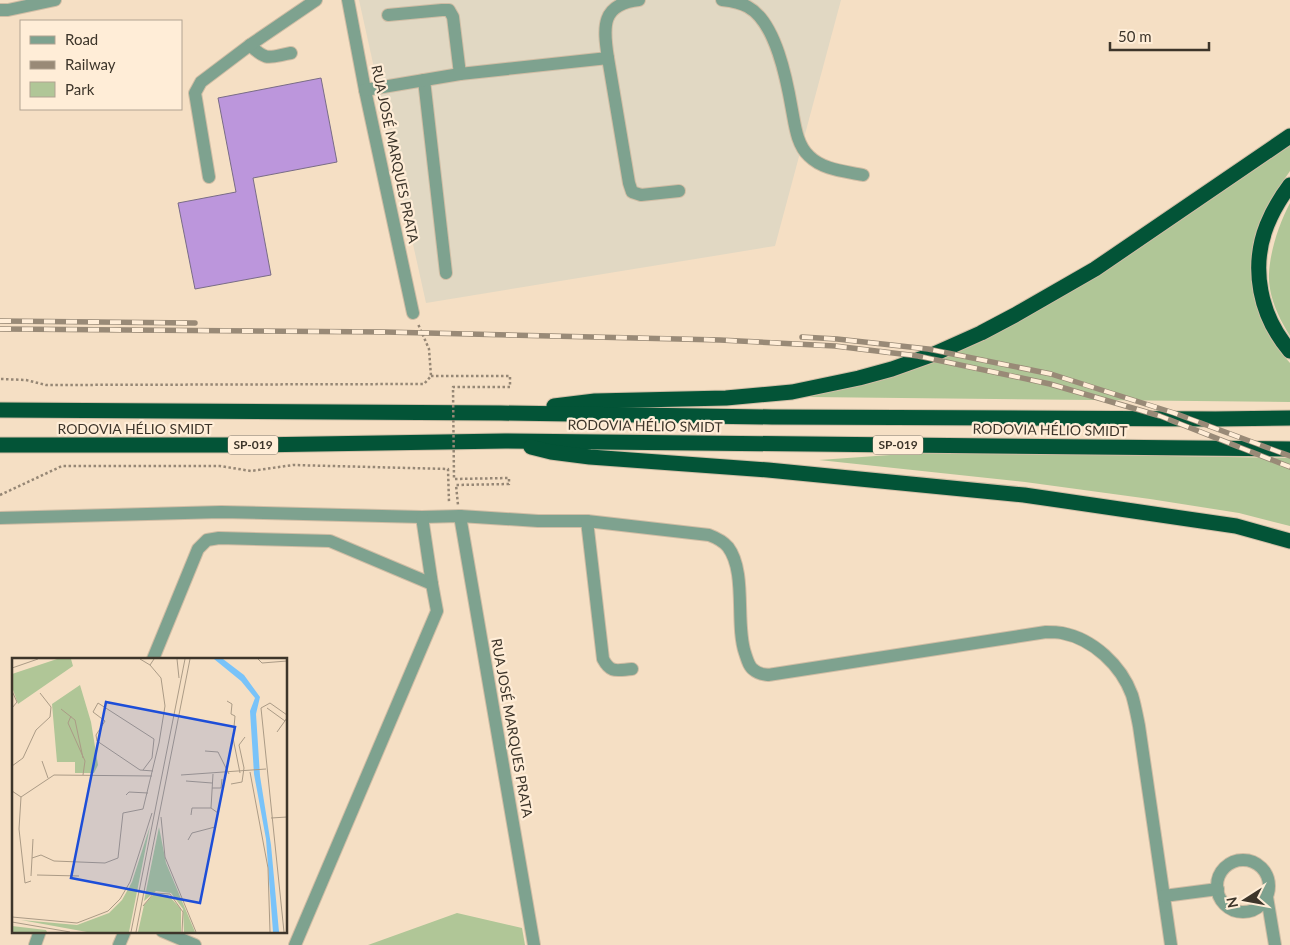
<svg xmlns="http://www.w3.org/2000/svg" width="1290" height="945" viewBox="0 0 1290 945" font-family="Lato,sans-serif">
  <rect width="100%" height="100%" fill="#f5dfc4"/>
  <path fill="#e1d8c3" d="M 359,0 L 841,0 L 775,246 L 426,303 Z"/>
  <g fill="#b0c697">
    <path d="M 1290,144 L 1290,171 L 1275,193 L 1266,209 L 1256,299 L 1260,315 L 1266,329 L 1282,354 L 1290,363 L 1290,402 L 809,397 L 859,384 L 940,358 Z"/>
    <path d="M 1290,203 L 1290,336 C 1279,319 1268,296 1269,274 C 1270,251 1279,224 1290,203 Z"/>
    <path d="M 933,452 L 1290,458 L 1290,526 L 1239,513 L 1150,499 L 1025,482 L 819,460 Z"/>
    <path d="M 457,913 L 522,928 L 525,945 L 368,945 Z"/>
  </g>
  <path fill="#bc96dc" stroke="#796c86" d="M 321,78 L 337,162 L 253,178 L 271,275 L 195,289 L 178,203 L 236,192 L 218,98 Z"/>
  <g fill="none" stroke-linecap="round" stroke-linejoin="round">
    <g stroke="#d0bda5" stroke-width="14">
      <g id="minor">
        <path d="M 348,0 L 365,90 L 413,313"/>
        <path d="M 722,0 C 731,1 740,2 748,7 C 776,22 787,81 792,110 C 795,126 797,145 809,156 C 823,170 845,171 863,175"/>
        <path d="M 0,10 L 8,10 L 55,0"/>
        <path d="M 388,15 L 442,10 L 449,10 L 453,17 L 460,74"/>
        <path d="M 250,45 C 267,62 269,57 291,53"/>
        <path d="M 608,58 L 629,183 L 632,192 L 641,195 L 679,191"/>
        <path d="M 424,80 L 446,273"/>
        <path d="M 365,90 L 460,74 L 608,58 C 603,27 601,4 639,0"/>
        <path d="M 209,177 L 195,93 L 201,82 L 250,45 L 316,0"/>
        <path d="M 460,516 L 534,945"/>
        <path d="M 0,518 L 221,512 L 422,517 L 460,516 L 538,521 L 587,521 L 709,535 C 717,538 723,541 728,547 C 747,572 735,624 745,653 C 747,659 749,667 754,670 C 758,674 763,674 768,675 L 1046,632 C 1051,632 1057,632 1062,633 C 1093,639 1121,665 1132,695 C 1135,705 1137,716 1139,726 L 1171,945"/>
        <path d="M 587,521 L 603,659 C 611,674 617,670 632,669"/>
        <path d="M 153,659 L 198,549 L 207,540 L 219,538 L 330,541 L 432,584"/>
        <circle cx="1243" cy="886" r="26"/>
        <path d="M 1164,896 L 1218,889"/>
        <path d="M 1267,897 L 1275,945"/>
        <path d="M 162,931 L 195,945"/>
        <path d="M 35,945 L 40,931"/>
        <path d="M 119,945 L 125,931"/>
        <path d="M 295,945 L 437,611 L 432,584 L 422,517"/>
      </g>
    </g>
    <g stroke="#d0bda5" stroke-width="17">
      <g id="highway">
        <path d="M 1290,185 C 1281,197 1273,210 1267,225 C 1250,268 1260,316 1290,351"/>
        <path d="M 554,406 L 595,401 L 726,398 L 792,392 L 859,378 L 892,369 L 934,354 L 981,333 L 1015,315 L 1095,269 L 1290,136"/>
        <path d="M 0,410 L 501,413 L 772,417 L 1215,419 L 1290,418"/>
        <path d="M 0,445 L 249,445 L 505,441 L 1290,449"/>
        <path d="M 531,447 L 551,452 L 590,457 L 768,470 L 1024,495 L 1236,526 L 1290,541"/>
      </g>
    </g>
    <g stroke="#968775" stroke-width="2.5" stroke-dasharray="2.5 2.5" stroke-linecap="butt">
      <path d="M 1,379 L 26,380 L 46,385 L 424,384 L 431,376 L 429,349 L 418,324"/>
      <path d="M 0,495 L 62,466 L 220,466 L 251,471 L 293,465 L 448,469 L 449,502 L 450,503"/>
    </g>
    <use href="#minor" stroke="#7ea28f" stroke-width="12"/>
    <use href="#highway" stroke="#035437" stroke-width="15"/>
    <g stroke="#998a77" stroke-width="5.5">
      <g id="rail">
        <path d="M 0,321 L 195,323"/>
        <path d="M 0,329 L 385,332 L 720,340 L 835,346 L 918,356 L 1050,384 L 1160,416 L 1290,467"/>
        <path d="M 802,337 L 837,339 L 928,349 L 1051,374 L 1174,413 L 1290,456"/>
      </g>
    </g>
    <use href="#rail" stroke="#ffedd7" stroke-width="4" stroke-dasharray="11" stroke-linecap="butt"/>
    <path stroke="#968775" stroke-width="2.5" stroke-dasharray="2.5 2.5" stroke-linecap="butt" d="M 431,376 L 510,376 L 510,387 L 453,387 L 454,479 L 509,478 L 509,484 L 456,485 L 458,505"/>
  </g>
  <g text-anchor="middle" stroke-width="4.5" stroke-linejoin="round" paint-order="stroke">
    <g fill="#ffedd7" stroke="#776c5e" stroke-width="1">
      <rect x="228" y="435.5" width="50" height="19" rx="4"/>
      <rect x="873" y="435.5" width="50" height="19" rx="4"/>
    </g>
    <g font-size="12" font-weight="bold" fill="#3d352a">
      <text x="253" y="449">SP-019</text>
      <text x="898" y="449">SP-019</text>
    </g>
    <g font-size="14" fill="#3d352a" stroke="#ffedd7">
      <text transform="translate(395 154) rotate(78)" y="5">RUA JOSÉ MARQUES PRATA</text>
      <text transform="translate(645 426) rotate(1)" y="5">RODOVIA HÉLIO SMIDT</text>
      <text x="135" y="434">RODOVIA HÉLIO SMIDT</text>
      <text transform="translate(1050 430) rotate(1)" y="5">RODOVIA HÉLIO SMIDT</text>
      <text transform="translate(512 728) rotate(80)" y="5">RUA JOSÉ MARQUES PRATA</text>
    </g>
  </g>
  <g transform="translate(12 658)">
    <rect width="275" height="275" fill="#f5dfc4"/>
    <path d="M 45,1 L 59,1 L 61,8 L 6,46 L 0,29 L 0,16 ZM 68,27 L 79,64 L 86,107 L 82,115 L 63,115 L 63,104 L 45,104 L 40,46 ZM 138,168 L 117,274 L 75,274 L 9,262 L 65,267 L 97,255 L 110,242 L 120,224 ZM 147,169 L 154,205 L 183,274 L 172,274 L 171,251 L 159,235 L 144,233 L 132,243 ZM 142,236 L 156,237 L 169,251 L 169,274 L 126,274 L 132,247 ZM 0,268 L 34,272 L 35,274 L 0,274 Z" fill="#b0c697"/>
    <path d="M 202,1 L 211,1 L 232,17 L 248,39 L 244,56 L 248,118 L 259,187 L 267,274 L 261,274 L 254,181 L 242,116 L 238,53 L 243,40 L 229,23 Z" fill="#79c3f9"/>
    <path fill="none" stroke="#ab9b86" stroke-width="1" d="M 128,1 L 138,7 L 142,1M 165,1 L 167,20M 246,1 L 250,5 L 275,3M 0,10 L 26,1M 0,33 L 5,44 L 0,50M 215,43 L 220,46 L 219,56 L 223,58 L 221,80 L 228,115M 255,50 L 273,63M 49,51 L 63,62 L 71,100M 59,58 L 56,65 L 73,103 L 71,117M 265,74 L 275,60M 193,93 L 206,94 L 217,116M 30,103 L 36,120M 0,108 L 11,100 L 24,72 L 38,59 L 39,49 L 28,35M 131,112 L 140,100 L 142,81 L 86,45 L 81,54 L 93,63 L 84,77 L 85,83 L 128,112 L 141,113M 238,114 L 256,210 L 258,274M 169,117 L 254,111M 174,123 L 200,125M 219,126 L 230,124 L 232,110 L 227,87 L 233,79M 200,130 L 209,130 L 210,121M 0,133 L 9,139 L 7,171 L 13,225 L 19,223M 114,137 L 117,134 L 136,135M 9,139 L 42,117 L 140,118M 179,157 L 180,150 L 199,150M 149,159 L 153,199 L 184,274M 259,160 L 275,159M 21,181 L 20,200 L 29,197 L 42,203 L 93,205 L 106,200 L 111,155 L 131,151 L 147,85 L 153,48 L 149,20 L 138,7M 176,182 L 180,175 L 203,169 L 206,155 L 199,150 L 201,116M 25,217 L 67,218M 19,218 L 20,200M 131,248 L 142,235 L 158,236 L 171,254 L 170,274M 0,259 L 65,265 L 96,253 L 108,241 L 118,224 L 140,155M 0,264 L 58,274M 119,274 L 173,1M 124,274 L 178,1M 272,274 L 249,50 L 258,45 L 275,57"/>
    <path fill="#1d4ed8" fill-opacity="0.15" stroke="#1d4ed8" stroke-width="2.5" d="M 94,44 L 223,69 L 188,245 L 59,220 Z"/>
    <rect width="275" height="275" fill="none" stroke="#3d352a" stroke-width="2.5"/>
  </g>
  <rect x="20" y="20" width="162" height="90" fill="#ffedd7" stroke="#b1a392"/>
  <rect x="30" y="36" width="25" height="8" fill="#7ea28f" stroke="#b1a392"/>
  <text x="65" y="45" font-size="15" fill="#3d352a">Road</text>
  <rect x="30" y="61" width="25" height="8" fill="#998a77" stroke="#b1a392"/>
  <text x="65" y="70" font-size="15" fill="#3d352a">Railway</text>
  <rect x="30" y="82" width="25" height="15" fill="#b0c697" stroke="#b1a392"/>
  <text x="65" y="95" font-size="15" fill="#3d352a">Park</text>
  <g transform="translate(1245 900) rotate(259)" stroke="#ffedd7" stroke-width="4" paint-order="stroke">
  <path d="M0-4L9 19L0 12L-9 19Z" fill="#3d352a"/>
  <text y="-8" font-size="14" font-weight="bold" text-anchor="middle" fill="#3d352a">N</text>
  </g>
  <path d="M1110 42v8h99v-8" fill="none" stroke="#3d352a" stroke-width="2.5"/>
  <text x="1118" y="42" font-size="15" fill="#3d352a" stroke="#ffedd7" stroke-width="4" paint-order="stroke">50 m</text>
</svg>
